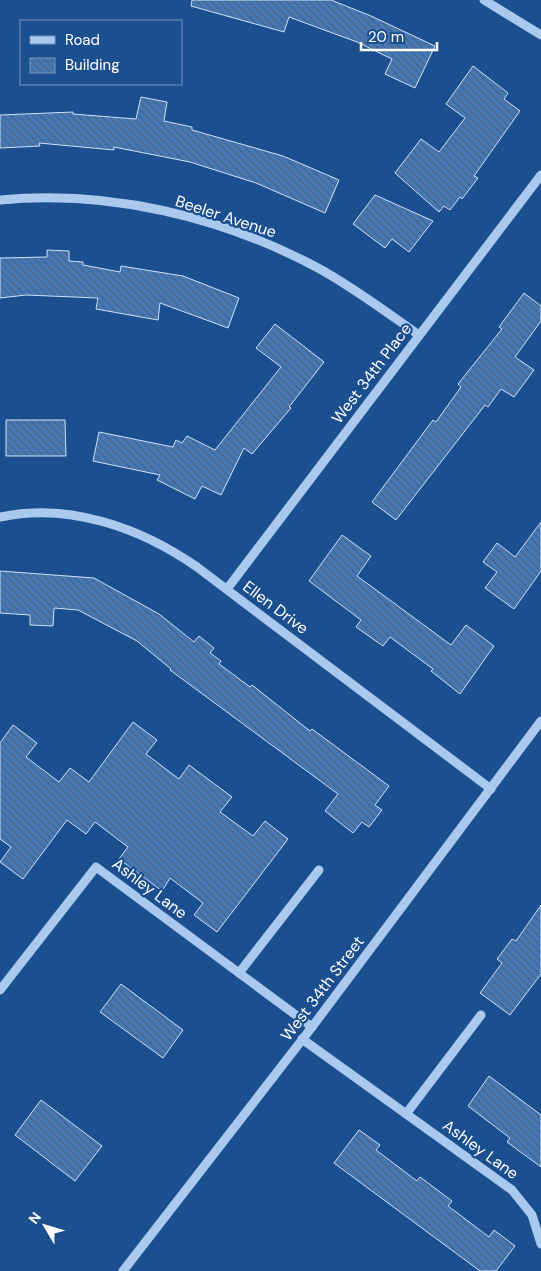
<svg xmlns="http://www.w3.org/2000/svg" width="541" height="1271" viewBox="0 0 541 1271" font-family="'DM Sans',sans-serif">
  <defs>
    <pattern id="building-back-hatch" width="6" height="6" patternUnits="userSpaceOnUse" patternTransform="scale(1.25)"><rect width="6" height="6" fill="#4478b7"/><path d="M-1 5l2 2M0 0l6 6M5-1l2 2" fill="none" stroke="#486282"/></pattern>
  </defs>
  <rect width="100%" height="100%" fill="#1b4f8f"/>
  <g fill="url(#building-back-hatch)" stroke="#cfe3fa">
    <path d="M 192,0 L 331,0 L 371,16 L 435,46 L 415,88 L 385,74 L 392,59 L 357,42 L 289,17 L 284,32 L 191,6 Z"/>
    <path d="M 473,66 L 508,93 L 504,99 L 520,111 L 481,166 L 474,176 L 478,178 L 462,199 L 460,197 L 450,210 L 444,206 L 439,212 L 395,173 L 421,139 L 439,152 L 465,118 L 446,104 Z"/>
    <path d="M 141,97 L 167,102 L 164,121 L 192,127 L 192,130 L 283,156 L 339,180 L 325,213 L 256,183 L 190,162 L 114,147 L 114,150 L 39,143 L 40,146 L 0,148 L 0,115 L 73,112 L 73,114 L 136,119 Z"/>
    <path d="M 375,195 L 433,221 L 409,252 L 392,239 L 385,248 L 353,224 Z"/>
    <path d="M 47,250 L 69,251 L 69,261 L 83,262 L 83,265 L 120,272 L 121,266 L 183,276 L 239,298 L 228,328 L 160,303 L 158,320 L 96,309 L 98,298 L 26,295 L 0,298 L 0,258 L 47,257 Z"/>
    <path d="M 524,293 L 541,306 L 541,321 L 515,357 L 534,370 L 514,397 L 501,389 L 488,407 L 485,405 L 396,520 L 372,502 L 433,420 L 436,422 L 461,387 L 458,384 L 502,329 L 499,327 Z"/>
    <path d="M 275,324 L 324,362 L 289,407 L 291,408 L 252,454 L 244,448 L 221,495 L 202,486 L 195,499 L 157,480 L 160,475 L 93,461 L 99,432 L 173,447 L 176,440 L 182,443 L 187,436 L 215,450 L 281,367 L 256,348 Z"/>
    <path d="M 6,420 L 65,420 L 66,456 L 6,456 Z"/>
    <path d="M 541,522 L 541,571 L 514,609 L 485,588 L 497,572 L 483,562 L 497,543 L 515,557 Z"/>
    <path d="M 342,535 L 371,556 L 357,576 L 451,645 L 466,625 L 494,646 L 460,694 L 431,671 L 433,669 L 390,637 L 383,646 L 356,627 L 361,620 L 309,581 Z"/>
    <path d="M 0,571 L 94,578 L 159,614 L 194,642 L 199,636 L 214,648 L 210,653 L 221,661 L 219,664 L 250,687 L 252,685 L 310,731 L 312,729 L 389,786 L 375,805 L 382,810 L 369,827 L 362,822 L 353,833 L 325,811 L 338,794 L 170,670 L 171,669 L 137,641 L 78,610 L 54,608 L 53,626 L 30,625 L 30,615 L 0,613 Z"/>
    <path d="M 133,722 L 157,740 L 146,754 L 179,779 L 189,765 L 232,797 L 220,812 L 253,836 L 265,821 L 288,839 L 217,932 L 194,915 L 203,903 L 170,878 L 162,891 L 119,859 L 128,847 L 95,822 L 86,834 L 67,820 L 23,879 L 0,862 L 11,847 L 0,839 L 0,743 L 13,725 L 37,743 L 26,757 L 59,782 L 70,768 L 89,782 Z"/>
    <path d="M 541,905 L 541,974 L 510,1015 L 480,993 L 502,963 L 497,959 L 512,939 L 516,941 Z"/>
    <path d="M 121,984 L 183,1030 L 163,1058 L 100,1012 Z"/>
    <path d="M 489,1076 L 541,1115 L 541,1167 L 507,1142 L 510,1138 L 468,1106 Z"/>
    <path d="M 41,1100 L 102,1146 L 75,1181 L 15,1135 Z"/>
    <path d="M 359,1130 L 380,1145 L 376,1150 L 417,1181 L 420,1177 L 452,1201 L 448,1206 L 489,1237 L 494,1230 L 515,1246 L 496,1271 L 480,1271 L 334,1163 Z"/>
  </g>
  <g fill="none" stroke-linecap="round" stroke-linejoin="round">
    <g stroke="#a9c9ee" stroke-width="9">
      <path d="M 484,0 L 541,35"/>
      <path d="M 0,200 C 110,190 221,216 318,268 C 353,287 386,312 419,335"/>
      <path d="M 0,517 C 69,502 141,528 197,567 L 491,789"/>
      <path d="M 227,589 L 541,175"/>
      <path d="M 239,973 L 319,870"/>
      <path d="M 0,990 L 96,867 L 312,1027"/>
      <path d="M 302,1039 L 512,1190 L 532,1215 L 541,1244"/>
      <path d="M 406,1114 L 481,1015"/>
      <path d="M 123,1271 L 312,1027 L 541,721"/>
    </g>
  </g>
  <g text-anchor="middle" stroke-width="4.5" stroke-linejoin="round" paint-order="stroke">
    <g font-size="16" fill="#fff" stroke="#1b4f8f">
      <text transform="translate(226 216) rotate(18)" y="6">Beeler Avenue</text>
      <text transform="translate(371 373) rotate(-53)" y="6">West 34th Place</text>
      <text transform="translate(276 607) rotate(37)" y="6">Ellen Drive</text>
      <text transform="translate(150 888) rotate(37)" y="6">Ashley Lane</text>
      <text transform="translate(322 988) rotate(-53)" y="6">West 34th Street</text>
      <text transform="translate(481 1149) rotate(36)" y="6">Ashley Lane</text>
    </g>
  </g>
  <rect x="20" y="20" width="162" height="65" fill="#1b4f8f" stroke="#7695bc"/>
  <rect x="30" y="36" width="25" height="8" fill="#a9c9ee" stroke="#7695bc"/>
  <text x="65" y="45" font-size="15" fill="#ffffff">Road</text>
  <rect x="30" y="58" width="25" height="15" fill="url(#building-back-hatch)" stroke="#7695bc"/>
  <text x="65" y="70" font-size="15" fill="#ffffff">Building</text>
  <g transform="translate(45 1226) rotate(308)" stroke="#1b4f8f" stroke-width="4" paint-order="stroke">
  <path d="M0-4L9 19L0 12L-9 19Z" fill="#ffffff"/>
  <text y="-8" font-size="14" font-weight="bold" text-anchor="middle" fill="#ffffff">N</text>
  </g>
  <path d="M361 42v8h76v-8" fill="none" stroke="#ffffff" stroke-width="2.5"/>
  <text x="368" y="42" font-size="15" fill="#ffffff" stroke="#1b4f8f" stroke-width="4" paint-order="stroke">20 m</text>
</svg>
